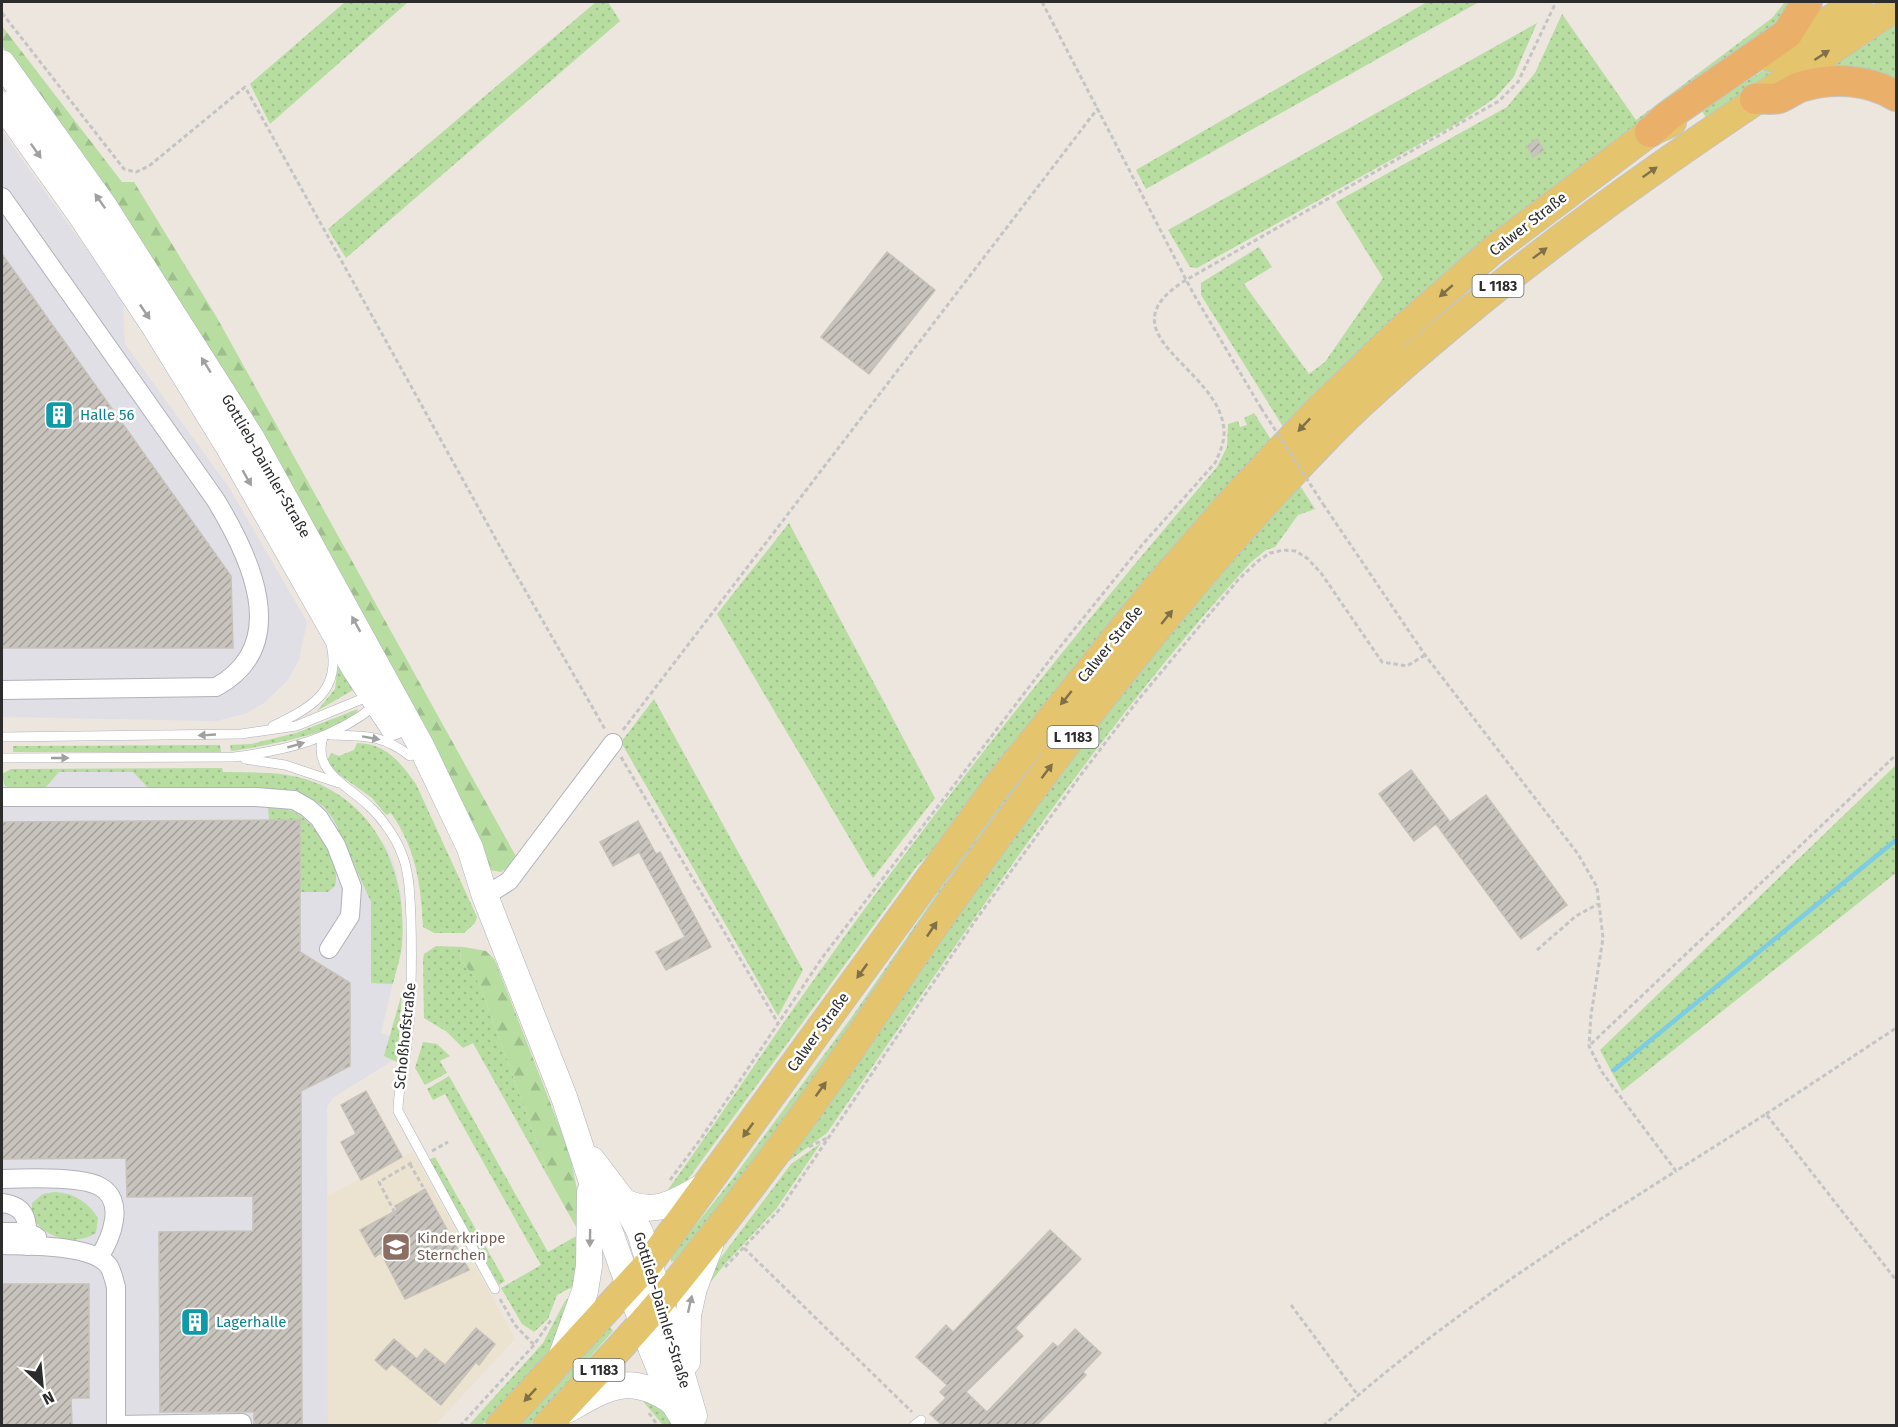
<svg xmlns="http://www.w3.org/2000/svg" width="1898" height="1427" viewBox="0 0 1898 1427" font-family="'Fira Sans',sans-serif">
  <defs>
    <pattern id="grass-dots" width="8" height="8" patternUnits="userSpaceOnUse" patternTransform="scale(1.5)"><rect width="8" height="8" fill="#b7dda1"/><path d="M2 2h.1M6 6h.1" fill="none" stroke="#9ebe8b" stroke-width="1.8" stroke-linecap="round"/></pattern>
    <pattern id="forest-firs" width="22" height="20" patternUnits="userSpaceOnUse" patternTransform="scale(1.5)"><rect width="22" height="20" fill="#b7dda1"/><path d="M5 1l3.5 6h-7zM16 11l3.5 6h-7z" fill="#9ebe8b"/></pattern>
    <pattern id="building-hatch" width="6" height="6" patternUnits="userSpaceOnUse" patternTransform="scale(1.5)"><rect width="6" height="6" fill="#c8c4bd"/><path d="M-1 1l2-2M0 6l6-6M5 7l2-2" fill="none" stroke="#a39f9a"/></pattern>
  </defs>
  <rect width="100%" height="100%" fill="#ece6df"/>
  <g fill="#e0dfe5">
    <path d="M 2,131 L 123,301 L 125,344 L 230,489 L 307,622 L 299,660 L 288,680 L 264,703 L 245,714 L 216,721 L 2,717 Z"/>
    <path d="M 222,768 L 223,772 L 270,773 L 299,777 L 321,784 L 341,796 L 359,812 L 386,847 L 394,863 L 401,894 L 402,944 L 381,1033 L 399,1039 L 395,1059 L 333,1098 L 327,1107 L 328,1425 L 2,1425 L 2,777 L 35,770 Z"/>
  </g>
  <path fill="#ece2d0" d="M 413,1152 L 515,1339 L 435,1425 L 328,1425 L 327,1196 Z"/>
  <g fill="url(#grass-dots)">
    <path d="M 345,2 L 408,2 L 270,124 L 250,84 Z"/>
    <path d="M 596,2 L 608,2 L 620,21 L 346,258 L 328,229 Z"/>
    <path d="M 1427,2 L 1479,2 L 1146,189 L 1136,170 Z"/>
    <path d="M 1785,2 L 1798,2 L 1784,27 L 1285,430 L 1201,295 L 1201,283 L 1259,247 L 1272,267 L 1244,284 L 1309,374 L 1325,362 L 1383,278 L 1336,202 L 1507,107 L 1535,73 L 1562,14 L 1636,120 L 1772,18 Z"/>
    <path d="M 1871,2 L 1876,6 L 1708,120 L 1701,110 Z"/>
    <path d="M 1896,19 L 1896,88 L 1821,67 Z"/>
    <path d="M 1537,23 L 1513,78 L 1495,98 L 1461,121 L 1197,268 L 1190,267 L 1168,230 Z"/>
    <path d="M 1254,413 L 1272,441 L 946,837 L 917,866 L 689,1178 L 678,1190 L 659,1202 C 711,1131 759,1057 810,985 C 936,806 1074,634 1217,467 L 1227,447 L 1228,424 L 1238,421 L 1240,427 L 1247,425 L 1244,418 Z"/>
    <path d="M 1299,484 L 1315,509 L 1298,515 L 1275,547 L 1266,550 L 1251,562 C 1091,738 962,937 827,1133 L 789,1161 L 817,1113 L 1003,845 L 1199,596 Z"/>
    <path d="M 789,523 L 935,798 L 873,878 L 717,614 Z"/>
    <path d="M 339,657 L 360,686 L 317,711 L 335,689 Z"/>
    <path d="M 654,699 L 803,970 L 778,1016 L 621,742 Z"/>
    <path d="M 358,709 C 353,731 253,748 231,751 L 230,745 L 251,744 L 296,733 Z"/>
    <path d="M 357,743 C 387,744 399,761 416,784 L 477,917 L 475,923 L 464,933 L 434,933 L 423,927 C 421,884 416,849 391,813 L 386,815 L 372,798 L 334,771 L 327,761 L 331,753 L 339,756 L 354,750 Z"/>
    <path d="M 220,745 L 221,752 L 13,752 L 13,746 Z"/>
    <path d="M 1040,745 L 1050,752 L 873,998 L 681,1258 L 671,1262 L 671,1256 L 733,1178 L 851,1018 Z"/>
    <path d="M 1896,765 L 1896,873 L 1622,1091 L 1600,1050 Z"/>
    <path d="M 222,768 L 223,772 C 249,773 276,771 301,778 C 375,798 408,872 402,944 C 401,957 396,971 393,984 L 371,983 L 371,902 L 334,820 L 324,807 L 308,797 L 289,790 L 151,791 L 133,772 L 59,772 L 46,787 L 10,788 L 5,786 L 2,774 L 11,769 Z"/>
    <path d="M 268,807 C 279,807 287,808 296,813 C 316,824 342,862 335,886 L 328,892 L 300,892 L 300,820 L 269,820 Z"/>
    <path d="M 436,946 L 464,947 L 461,950 L 460,959 L 479,983 L 552,1184 L 473,1043 L 463,1048 L 447,1032 L 424,1018 L 423,960 L 424,954 Z"/>
    <path d="M 402,993 L 397,1062 L 384,1056 Z"/>
    <path d="M 423,1042 L 437,1044 L 450,1056 L 440,1061 L 447,1073 L 425,1085 L 415,1068 Z"/>
    <path d="M 449,1076 L 548,1252 L 580,1234 L 574,1286 L 557,1295 L 548,1319 L 534,1332 L 522,1324 L 501,1288 L 541,1265 L 445,1094 L 433,1100 L 427,1089 Z"/>
    <path d="M 821,1143 L 776,1209 L 724,1265 L 707,1287 L 716,1264 L 791,1164 Z"/>
    <path d="M 435,1157 L 505,1281 L 499,1285 L 428,1160 Z"/>
    <path d="M 55,1192 C 74,1193 88,1202 98,1218 L 96,1233 C 72,1247 48,1238 32,1218 L 32,1203 L 43,1194 Z"/>
    <path d="M 574,1293 L 569,1323 L 527,1382 L 482,1425 L 468,1426 L 543,1343 L 565,1301 Z"/>
    <path d="M 607,1323 L 613,1331 L 530,1425 L 515,1426 Z"/>
    <path d="M 652,1396 L 675,1425 L 663,1425 L 641,1399 Z"/>
  </g>
  <g fill="url(#forest-firs)">
    <path d="M 2,26 L 122,182 L 134,182 L 216,316 L 518,860 L 501,872 L 490,870 L 483,862 L 43,101 L 2,46 Z"/>
    <path d="M 464,947 L 486,951 L 495,960 L 570,1154 L 583,1220 L 580,1234 L 552,1184 L 479,983 L 460,959 L 461,949 Z"/>
  </g>
  <g fill="none" stroke-linecap="round" stroke-linejoin="round">
    <path stroke="#7ccce4" stroke-width="4.5" d="M 1614,1070 L 1896,840"/>
  </g>
  <g fill="url(#building-hatch)" stroke="#c7c2b9" stroke-width="1.5">
    <path d="M 1537,139 L 1544,150 L 1533,157 L 1527,146 Z"/>
    <path d="M 887,252 L 935,290 L 869,374 L 821,337 Z"/>
    <path d="M 2,254 L 231,576 L 233,648 L 2,648 Z"/>
    <path d="M 1411,770 L 1450,822 L 1486,795 L 1567,905 L 1521,939 L 1436,824 L 1414,841 L 1379,794 Z"/>
    <path d="M 300,820 L 300,952 L 350,983 L 350,1066 L 301,1091 L 302,1425 L 254,1425 L 254,1412 L 160,1412 L 159,1232 L 253,1231 L 253,1196 L 127,1197 L 126,1158 L 2,1159 L 2,822 Z"/>
    <path d="M 638,821 L 656,854 L 660,852 L 711,947 L 666,970 L 656,952 L 685,937 L 639,852 L 613,866 L 600,842 Z"/>
    <path d="M 366,1091 L 402,1157 L 361,1180 L 341,1142 L 356,1134 L 341,1105 Z"/>
    <path d="M 425,1189 L 469,1270 L 405,1299 L 381,1253 L 375,1257 L 360,1230 L 397,1210 L 395,1206 Z"/>
    <path d="M 1050,1230 L 1081,1259 L 1015,1328 L 1023,1336 L 966,1392 L 987,1412 L 1053,1343 L 1058,1347 L 1075,1329 L 1101,1353 L 1083,1372 L 1086,1375 L 1037,1425 L 942,1425 L 930,1414 L 946,1398 L 940,1392 L 947,1385 L 916,1357 L 946,1325 L 953,1332 Z"/>
    <path d="M 2,1284 L 89,1284 L 89,1398 L 71,1398 L 72,1425 L 2,1425 Z"/>
    <path d="M 476,1328 L 495,1344 L 479,1365 L 476,1362 L 441,1405 L 392,1364 L 386,1370 L 375,1360 L 394,1339 L 417,1359 L 425,1349 L 445,1365 Z"/>
  </g>
  <g fill="none" stroke-linecap="round" stroke-linejoin="round">
    <g stroke="#afb2bb" stroke-width="10">
      <g id="service">
        <path d="M 273,726 C 310,708 342,692 331,644"/>
        <path d="M 330,735 C 364,736 382,734 410,756"/>
        <path d="M 2,737 L 241,734 L 296,726 L 362,699 L 369,700"/>
        <path d="M 323,737 C 312,772 349,786 370,807 C 381,817 396,838 401,852 C 410,872 410,898 411,920 C 412,961 412,1002 407,1043 C 405,1067 398,1088 398,1111 L 495,1289"/>
        <path d="M 2,758 L 234,757 C 288,750 334,739 377,704"/>
        <path d="M 245,759 L 285,765 L 339,783"/>
        <path d="M 913,1426 L 921,1420"/>
      </g>
    </g>
    <g stroke="#afb2bb" stroke-width="20">
      <g id="minor">
        <path d="M 2,197 L 215,499 C 250,556 293,645 216,687 L 2,690"/>
        <path d="M 2,797 L 256,797 L 294,800 L 308,808 L 319,818 L 336,845 L 352,887 L 350,916 L 329,949"/>
        <path d="M 485,896 L 509,881 L 613,743"/>
        <path d="M 2,1179 C 25,1178 80,1176 99,1186 C 127,1200 111,1239 99,1257"/>
        <path d="M 2,1203 C 28,1206 28,1222 27,1246"/>
        <path d="M 2,1232 L 28,1232 L 37,1237"/>
        <path d="M 2,1245 C 27,1246 91,1244 108,1265 C 112,1270 114,1280 116,1287 L 116,1426"/>
        <path d="M 116,1425 L 242,1423"/>
      </g>
    </g>
    <g stroke="#afb2bb" stroke-width="27">
      <g id="secondary">
        <path d="M 2,63 L 104,206 L 252,439 L 421,746 L 470,848 L 485,896 L 564,1097 L 591,1179 L 652,1350 L 673,1402 L 688,1426"/>
        <path d="M 2,104 L 80,214 L 153,324 L 230,449 L 355,669 L 393,727"/>
        <path d="M 592,1160 L 624,1202 L 640,1232 L 694,1416"/>
        <path d="M 624,1202 C 656,1216 676,1202 704,1186"/>
        <path d="M 562,1355 L 585,1291 L 589,1266 L 590,1192"/>
        <path d="M 687,1362 L 688,1315 L 694,1288 L 710,1246"/>
        <path d="M 567,1410 C 607,1387 630,1372 673,1402"/>
      </g>
    </g>
    <g stroke="#c4c4c4" stroke-width="30">
      <g id="primary">
        <path d="M 1771,57 L 1858,2"/>
        <path d="M 500,1426 L 650,1262 L 996,787 L 1151,594 L 1232,501 L 1319,409 L 1399,332 L 1492,251 L 1650,132 L 1672,122"/>
        <path d="M 547,1426 C 585,1384 625,1344 661,1301 C 728,1219 792,1134 852,1047 C 886,998 918,948 953,899 C 1069,735 1193,574 1334,430 C 1374,390 1417,354 1460,318 C 1598,203 1747,106 1896,7"/>
      </g>
    </g>
    <g stroke="#c4c4c4" stroke-width="32">
      <g id="trunk">
        <path d="M 1755,99 C 1763,98 1772,100 1779,98 C 1786,95 1793,90 1800,87 C 1832,77 1868,79 1896,96"/>
        <path d="M 1650,132 L 1668,116 L 1787,34 L 1807,2"/>
      </g>
    </g>
    <g stroke="#c4c4c4" stroke-width="3" stroke-dasharray="4.5 3" stroke-linecap="butt">
      <path d="M 1042,2 L 1193,293 L 1261,408"/>
      <path d="M 2,13 L 124,169 L 136,172 L 149,166 L 245,87 L 498,543 L 606,731"/>
      <path d="M 1323,504 L 1425,655 L 1578,854 L 1597,887 L 1603,938 L 1591,1015 L 1589,1046 L 1602,1072 L 1676,1171 L 1766,1114 L 1896,1280"/>
      <path d="M 623,730 L 1098,108"/>
      <path d="M 621,757 L 778,1023"/>
      <path d="M 1537,950 L 1576,916 L 1598,904"/>
      <path d="M 1591,1044 L 1896,755"/>
      <path d="M 1766,1114 L 1896,1028"/>
      <path d="M 809,1147 L 827,1138"/>
      <path d="M 432,1151 L 448,1142"/>
      <path d="M 410,1164 L 423,1187"/>
      <path d="M 670,1180 L 702,1137 L 822,958 L 1052,657 L 1142,545 L 1215,463 C 1219,454 1224,444 1224,433 C 1224,368 1097,335 1186,280 L 1499,101 L 1518,82 L 1556,2"/>
      <path d="M 398,1219 L 379,1182 L 413,1162"/>
      <path d="M 744,1248 L 912,1412"/>
      <path d="M 725,1267 L 781,1208 L 975,921 L 1083,772 L 1138,700 L 1238,580 L 1258,561 L 1270,553 L 1284,550 L 1296,551 L 1308,559 L 1321,573 L 1382,662 L 1407,666 L 1425,655"/>
      <path d="M 500,1299 L 515,1325 L 534,1345"/>
      <path d="M 1291,1305 L 1357,1394"/>
      <path d="M 649,1413 L 658,1426"/>
      <path d="M 460,1426 L 534,1345 L 551,1320"/>
      <path d="M 1323,1426 C 1430,1329 1554,1248 1676,1171"/>
    </g>
    <use href="#service" stroke="#fff" stroke-width="9"/>
    <use href="#minor" stroke="#fff" stroke-width="18"/>
    <use href="#secondary" stroke="#fff" stroke-width="26"/>
    <use href="#primary" stroke="#e4c46c" stroke-width="28"/>
    <use href="#trunk" stroke="#eab069" stroke-width="30"/>
    <path stroke="#c4c4c4" stroke-width="3" stroke-dasharray="4.5 3" stroke-linecap="butt" d="M 1261,408 L 1323,504"/>
  </g>
  <defs><path id="oneway-solid" d="M-6-.8H1V-3.2L6.5 0L1 3.2V.8H-6Z" transform="scale(1.5)"/></defs>
  <g fill="#7f7049">
    <use href="#oneway-solid" transform="translate(1822 55) rotate(-33)"/>
    <use href="#oneway-solid" transform="translate(1650 172) rotate(-35)"/>
    <use href="#oneway-solid" transform="translate(1540 253) rotate(-37)"/>
    <use href="#oneway-solid" transform="translate(1446 291) rotate(139)"/>
    <use href="#oneway-solid" transform="translate(1304 425) rotate(133)"/>
    <use href="#oneway-solid" transform="translate(1167 617) rotate(-51)"/>
    <use href="#oneway-solid" transform="translate(1066 698) rotate(129)"/>
    <use href="#oneway-solid" transform="translate(1047 771) rotate(-53)"/>
    <use href="#oneway-solid" transform="translate(932 929) rotate(-56)"/>
    <use href="#oneway-solid" transform="translate(862 971) rotate(126)"/>
    <use href="#oneway-solid" transform="translate(821 1089) rotate(-54)"/>
    <use href="#oneway-solid" transform="translate(748 1130) rotate(126)"/>
    <use href="#oneway-solid" transform="translate(530 1395) rotate(133)"/>
  </g>
  <g fill="#a0a0a0">
    <use href="#oneway-solid" transform="translate(36 151) rotate(55)"/>
    <use href="#oneway-solid" transform="translate(100 201) rotate(-125)"/>
    <use href="#oneway-solid" transform="translate(145 312) rotate(56)"/>
    <use href="#oneway-solid" transform="translate(206 365) rotate(-122)"/>
    <use href="#oneway-solid" transform="translate(247 478) rotate(60)"/>
    <use href="#oneway-solid" transform="translate(356 624) rotate(-119)"/>
    <use href="#oneway-solid" transform="translate(207 735) rotate(177)"/>
    <use href="#oneway-solid" transform="translate(371 738) rotate(10)"/>
    <use href="#oneway-solid" transform="translate(296 745) rotate(-16)"/>
    <use href="#oneway-solid" transform="translate(60 758)"/>
    <use href="#oneway-solid" transform="translate(590 1238) rotate(91)"/>
    <use href="#oneway-solid" transform="translate(690 1304) rotate(-77)"/>
  </g>
  <defs>
    <g id="building-square" transform="scale(1.5)"><rect x="-9" y="-9" width="18" height="18" rx="4" fill="#0f9aa8" stroke="#fff"/><path d="M-4-6H4V6H1V3H-1V6H-4ZM-2.5-4.3h1.7v1.8h-1.7ZM.8-4.3h1.7v1.8H.8ZM-2.5-1h1.7V.8h-1.7ZM.8-1h1.7V.8H.8Z" fill="#fff"/></g>
    <g id="school-square" transform="scale(1.5)"><rect x="-9" y="-9" width="18" height="18" rx="4" fill="#8d6e63" stroke="#fff"/><path d="M0-5L7-2L0 1L-7-2ZM-4 1L0 2.5L4 1V4Q0 6-4 4Z" fill="#fff"/></g>
  </defs>
  <g fill-rule="evenodd">
    <use href="#building-square" x="59" y="415"/>
    <use href="#school-square" x="396" y="1247"/>
    <use href="#building-square" x="195" y="1322"/>
  </g>
  <g text-anchor="middle" stroke-width="5" stroke-linejoin="round" paint-order="stroke">
    <g fill="#fff" stroke="#6b6b6b" stroke-width="1.5">
      <rect x="1472.5" y="275" width="51" height="22" rx="4.5"/>
      <rect x="1047.5" y="726" width="51" height="22" rx="4.5"/>
      <rect x="573.5" y="1359" width="51" height="22" rx="4.5"/>
    </g>
    <g font-size="14" font-weight="bold" fill="#2c2c2c">
      <text x="1498" y="291">L 1183</text>
      <text x="1073" y="742">L 1183</text>
      <text x="599" y="1375">L 1183</text>
    </g>
    <g font-size="15" fill="#2c2c2c" stroke="#fff">
      <text transform="translate(1528 224) rotate(-38)" y="5">Calwer Straße</text>
      <text transform="translate(266 466) rotate(60)" y="5">Gottlieb-Daimler-Straße</text>
      <text transform="translate(1110 644) rotate(-51)" y="5">Calwer Straße</text>
      <text transform="translate(818 1032) rotate(-54)" y="5">Calwer Straße</text>
      <text transform="translate(405 1036) rotate(-84)" y="5">Schoßhofstraße</text>
      <text transform="translate(662 1310) rotate(73)" y="5">Gottlieb-Daimler-Straße</text>
    </g>
    <g font-size="15" fill="#0d838f" stroke="#fff" text-anchor="start">
      <text x="80" y="420">Halle 56</text>
      <text x="216" y="1327">Lagerhalle</text>
    </g>
    <g font-size="15" fill="#785e54" stroke="#fff" text-anchor="start">
      <text x="417" y="1243">Kinderkrippe<tspan x="417" dy="17">Sternchen</tspan></text>
    </g>
  </g>
  <rect width="1898" height="1427" fill="none" stroke="#2c2c2c" stroke-width="6"/>
  <g transform="translate(42 1385) rotate(154)" stroke="#ffffff" stroke-width="4.5" paint-order="stroke">
  <path d="M0-4.5L10 22L0 15L-10 22Z" fill="#2c2c2c"/>
  <text y="-9" font-size="16" font-weight="bold" text-anchor="middle" fill="#2c2c2c">N</text>
  </g>
</svg>
